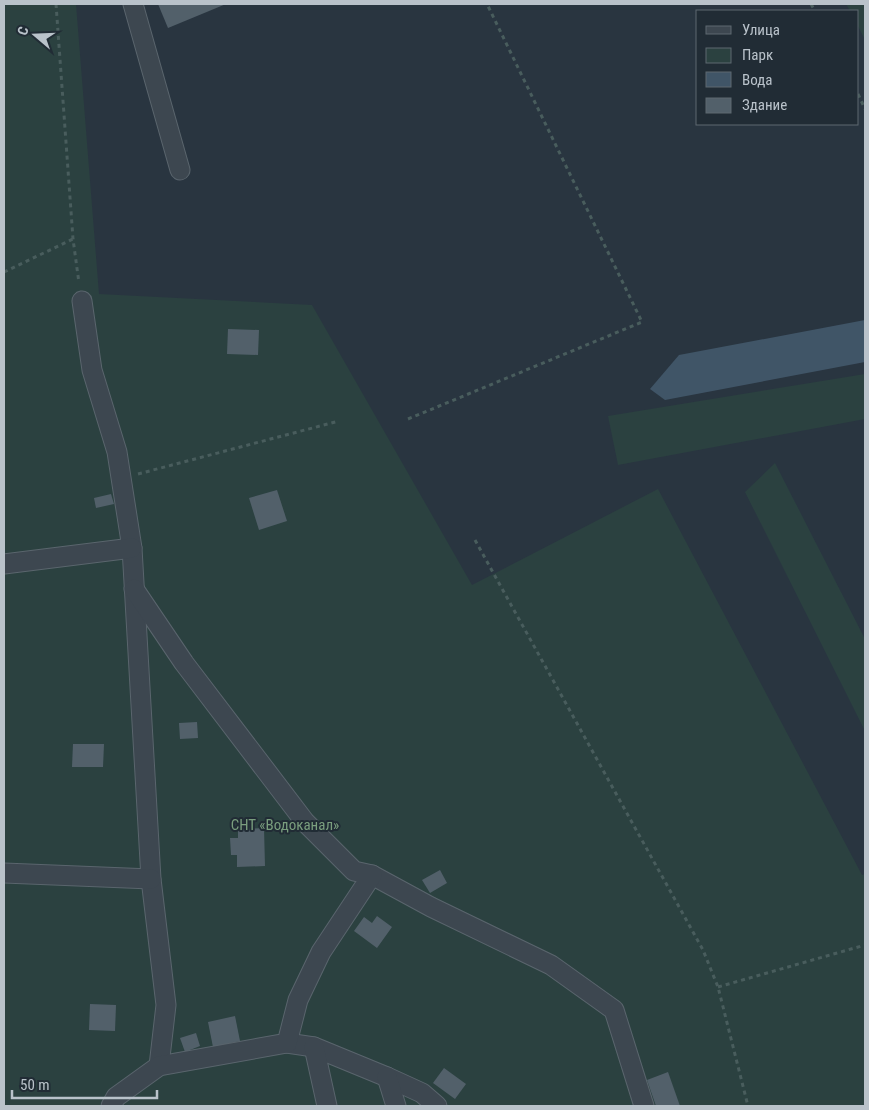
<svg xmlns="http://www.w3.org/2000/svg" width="869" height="1110" viewBox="0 0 869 1110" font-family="'Roboto Condensed',sans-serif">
  <rect width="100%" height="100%" fill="#293540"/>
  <g fill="#2b4140">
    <path d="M 4,4 L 76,4 L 99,294 L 312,305 L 472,585 L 658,489 L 862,875 L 865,874 L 865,1106 L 4,1106 Z"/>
    <path d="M 846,4 L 865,4 L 865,40 L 858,26 L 858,11 L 850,11 Z"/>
    <path d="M 865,374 L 865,419 L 618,465 L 608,416 Z"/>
    <path d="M 775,463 L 865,639 L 865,731 L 745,492 Z"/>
  </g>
  <path fill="#405567" d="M 865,320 L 865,362 L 665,400 L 650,389 L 679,355 Z"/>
  <g fill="#52606a">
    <path d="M 158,4 L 226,4 L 168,28 Z"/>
    <path d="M 228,329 L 259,330 L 258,355 L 227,354 Z"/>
    <path d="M 277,490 L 287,521 L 259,530 L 249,498 Z"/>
    <path d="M 111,494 L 114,504 L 96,508 L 94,498 Z"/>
    <path d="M 197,722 L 198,738 L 180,739 L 179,723 Z"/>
    <path d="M 73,744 L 104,744 L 103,767 L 72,767 Z"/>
    <path d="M 264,828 L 265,866 L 237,867 L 237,855 L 231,855 L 230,838 L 238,838 L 238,829 Z"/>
    <path d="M 440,870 L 447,883 L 430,893 L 422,880 Z"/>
    <path d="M 377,916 L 392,927 L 377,948 L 354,931 L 364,917 L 372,923 Z"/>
    <path d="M 90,1004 L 116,1005 L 115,1031 L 89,1030 Z"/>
    <path d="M 235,1016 L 240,1041 L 213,1047 L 208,1022 Z"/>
    <path d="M 196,1033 L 200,1046 L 185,1052 L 180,1038 Z"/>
    <path d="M 444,1068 L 466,1084 L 455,1099 L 433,1083 Z"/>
    <path d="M 668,1072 L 680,1106 L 656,1106 L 647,1080 Z"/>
  </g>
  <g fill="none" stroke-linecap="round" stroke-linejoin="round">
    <g stroke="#5a656d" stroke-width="21">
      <g id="minor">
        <path d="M 133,4 L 180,170"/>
        <path d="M 82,301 L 92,370 L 117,452 L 132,548 L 151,879 L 166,1005 L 159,1066"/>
        <path d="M 4,564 L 132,548"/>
        <path d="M 4,873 L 151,879"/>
        <path d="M 372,875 L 431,907 L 551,965 L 614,1010 L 644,1106"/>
        <path d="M 287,1043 L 314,1047 L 387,1077 L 422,1093 L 437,1106"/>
        <path d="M 314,1047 L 327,1106"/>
        <path d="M 387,1077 L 396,1106"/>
        <path d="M 111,1106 L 116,1097 L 159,1066 L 287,1043 L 298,1000 L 321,952 L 372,875 L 354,871 L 305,822 L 184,663 L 134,589"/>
      </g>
    </g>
    <g stroke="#495d5d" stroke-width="3" stroke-dasharray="4 4" stroke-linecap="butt">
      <path d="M 56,4 L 73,239 L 79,283"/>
      <path d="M 811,4 L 815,11"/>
      <path d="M 858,94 L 865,109"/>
      <path d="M 4,272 L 73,239"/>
      <path d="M 408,419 L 642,322 L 487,4"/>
      <path d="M 138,474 L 339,421"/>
      <path d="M 475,540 L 703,950 L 718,987 L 748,1106"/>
      <path d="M 718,987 L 865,945"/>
    </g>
    <use href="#minor" stroke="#3d4750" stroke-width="19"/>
  </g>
  <g text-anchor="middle" stroke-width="4" stroke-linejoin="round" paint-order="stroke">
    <g font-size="15" fill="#7a9e7e" stroke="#212c35">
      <text x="285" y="830">СНТ «Водоканал»</text>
    </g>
  </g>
  <rect width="869" height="1110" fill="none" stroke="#b9c2ca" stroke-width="10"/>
  <rect x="696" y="10" width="162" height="115" fill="#212c35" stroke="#5e6871"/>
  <rect x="706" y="26" width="25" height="8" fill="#3d4750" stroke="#5e6871"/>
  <text x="742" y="35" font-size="15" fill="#b9c2ca">Улица</text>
  <rect x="706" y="48" width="25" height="15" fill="#2b4140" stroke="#5e6871"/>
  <text x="742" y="60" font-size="15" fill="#b9c2ca">Парк</text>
  <rect x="706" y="72" width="25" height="15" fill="#405567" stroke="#5e6871"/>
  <text x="742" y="85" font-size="15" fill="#b9c2ca">Вода</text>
  <rect x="706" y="98" width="25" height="15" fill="#52606a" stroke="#5e6871"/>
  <text x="742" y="110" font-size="15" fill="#b9c2ca">Здание</text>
  <g transform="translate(35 35) rotate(289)" stroke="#212c35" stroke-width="4" paint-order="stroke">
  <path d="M0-4L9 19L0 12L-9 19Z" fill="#b9c2ca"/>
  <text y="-8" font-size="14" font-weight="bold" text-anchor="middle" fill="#b9c2ca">С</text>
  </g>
  <path d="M12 1090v8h145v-8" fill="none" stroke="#b9c2ca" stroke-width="2.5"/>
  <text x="20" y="1090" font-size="15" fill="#b9c2ca" stroke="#212c35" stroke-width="4" paint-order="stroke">50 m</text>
</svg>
